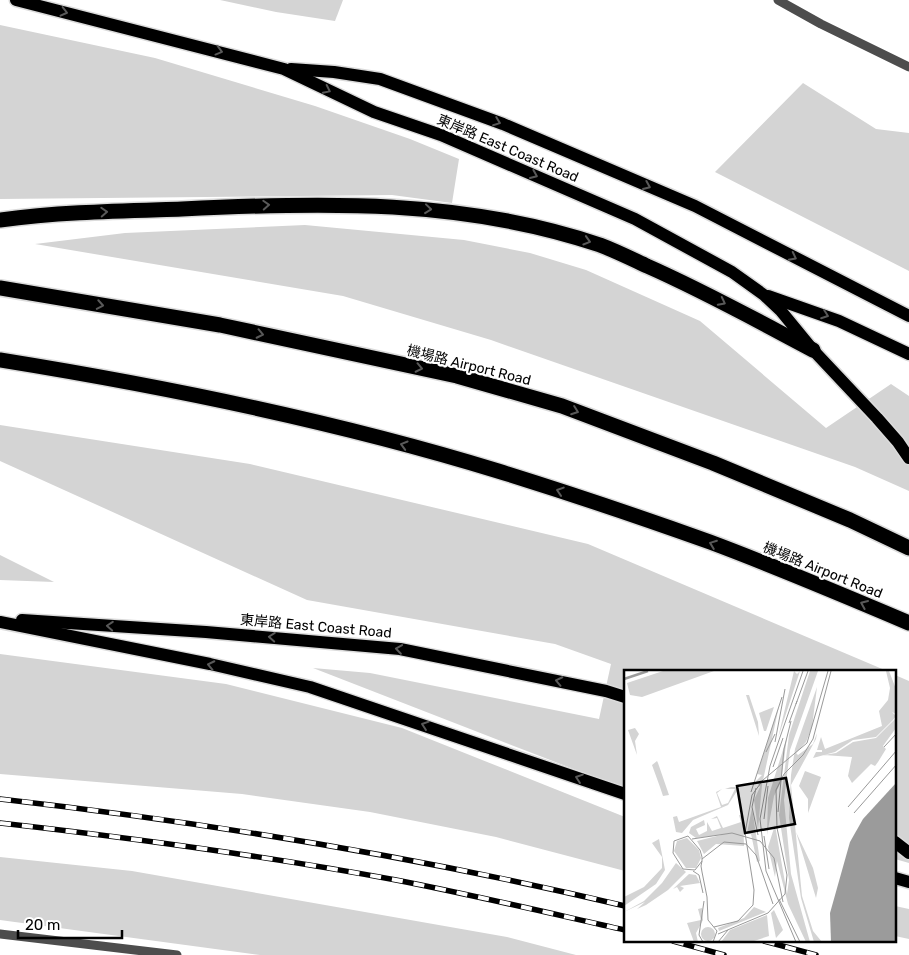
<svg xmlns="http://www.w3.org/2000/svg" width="909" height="955" viewBox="0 0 909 955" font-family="Rubik,'Noto Sans TC',sans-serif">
  <rect width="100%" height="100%" fill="#fff"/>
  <g fill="#d4d4d4">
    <path d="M 220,0 L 343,0 L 335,21 L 276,12 Z"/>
    <path d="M 0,25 L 155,58 L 315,106 L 410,139 L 459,159 L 452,203 L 392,195 L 0,199 Z"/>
    <path d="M 803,83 L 876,129 L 909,133 L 909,271 L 715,172 Z"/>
    <path d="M 305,225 L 464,240 L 530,253 L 586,270 L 700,321 L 826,428 L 891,384 L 909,396 L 909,491 L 855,467 L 491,340 L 343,296 L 35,244 L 125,233 Z"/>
    <path d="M 0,425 L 250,464 L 588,544 L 887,671 L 625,671 L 625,789 L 313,668 L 370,673 L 599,719 L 611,664 L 555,644 L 307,600 L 0,461 Z"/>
    <path d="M 0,555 L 54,582 L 0,580 Z"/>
    <path d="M 0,654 L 226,684 L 402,728 L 625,817 L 625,871 L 496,837 L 370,812 L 242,794 L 0,774 Z"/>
    <path d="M 895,675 L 909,681 L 909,863 L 895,859 Z"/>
    <path d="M 0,857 L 132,871 L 507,937 L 576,955 L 260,955 L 0,920 Z"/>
    <path d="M 895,906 L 909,909 L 909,939 L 895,936 Z"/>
  </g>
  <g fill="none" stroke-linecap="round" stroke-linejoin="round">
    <g stroke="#dbdbdb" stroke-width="15">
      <g id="major">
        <path d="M 16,0 L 284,69 L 374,112 L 441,135 L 635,219 L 732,272 L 764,295 L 781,311 L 813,350 L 877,418 L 898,442 L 909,458"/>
        <path d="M 291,69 L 334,72 L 380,79 L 503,124 L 695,206 L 909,316"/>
        <path d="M 768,296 L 839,321 L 909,354"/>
        <path d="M 22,620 L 206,632 L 400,649 L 606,691 L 625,697"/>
        <path d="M 0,622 L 210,664 L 310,687 L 625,794"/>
        <path d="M 895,842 L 909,853"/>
        <path d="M 895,878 L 909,882"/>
      </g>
    </g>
    <g stroke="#dbdbdb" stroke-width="18">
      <g id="highway">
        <path d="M 0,220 C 60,212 121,211 182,209 C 323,202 464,199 600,245 C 616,251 632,259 647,266 C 704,291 758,321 813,350"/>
        <path d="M 0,288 L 220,325 L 457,376 L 562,406 L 713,463 L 850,520 L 909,548"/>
        <path d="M 0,360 C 168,387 335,421 498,471 C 569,493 640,517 710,542 C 777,567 843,595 909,623"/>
      </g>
    </g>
    <g stroke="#4d4d4d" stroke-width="9">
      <path d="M 778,0 L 821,24 L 909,67"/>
      <path d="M 0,934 L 177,955"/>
    </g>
    <use href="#major" stroke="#000" stroke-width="12"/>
    <use href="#highway" stroke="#000" stroke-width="15"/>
    <g stroke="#000" stroke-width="5.5">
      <g id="rail">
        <path d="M 0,799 C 210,823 419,857 625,906"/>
        <path d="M 0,823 C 133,838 265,856 396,880 C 473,895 549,913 625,930"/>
        <path d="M 673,941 L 724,955"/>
        <path d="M 764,941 L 816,955"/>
      </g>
    </g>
    <use href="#rail" stroke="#fff" stroke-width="4" stroke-dasharray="11" stroke-linecap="butt"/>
  </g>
  <defs><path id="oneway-chevron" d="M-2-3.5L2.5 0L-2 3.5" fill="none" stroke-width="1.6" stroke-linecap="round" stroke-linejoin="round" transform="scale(1.25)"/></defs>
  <g stroke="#595959">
    <use href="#oneway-chevron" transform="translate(64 12) rotate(14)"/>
    <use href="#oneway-chevron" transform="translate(219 51) rotate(15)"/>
    <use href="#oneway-chevron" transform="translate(327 90) rotate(26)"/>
    <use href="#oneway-chevron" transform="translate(497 122) rotate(21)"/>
    <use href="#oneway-chevron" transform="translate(534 175) rotate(23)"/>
    <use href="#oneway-chevron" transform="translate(647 186) rotate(23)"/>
    <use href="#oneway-chevron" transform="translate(266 205) rotate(-3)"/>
    <use href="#oneway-chevron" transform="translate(428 209) rotate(6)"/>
    <use href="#oneway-chevron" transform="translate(104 212) rotate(-3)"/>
    <use href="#oneway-chevron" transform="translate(587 241) rotate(17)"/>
    <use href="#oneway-chevron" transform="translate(793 257) rotate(27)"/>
    <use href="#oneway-chevron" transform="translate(722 302) rotate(27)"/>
    <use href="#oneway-chevron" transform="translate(100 305) rotate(10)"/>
    <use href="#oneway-chevron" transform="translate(825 315) rotate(20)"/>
    <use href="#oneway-chevron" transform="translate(260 334) rotate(12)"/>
    <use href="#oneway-chevron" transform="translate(419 368) rotate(12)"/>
    <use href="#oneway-chevron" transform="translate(575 411) rotate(20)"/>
    <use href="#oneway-chevron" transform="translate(404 445) rotate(-164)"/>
    <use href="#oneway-chevron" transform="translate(560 491) rotate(-162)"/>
    <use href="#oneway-chevron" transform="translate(713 544) rotate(-159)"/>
    <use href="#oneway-chevron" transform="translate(864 604) rotate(-157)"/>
    <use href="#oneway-chevron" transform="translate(110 626) rotate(-176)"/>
    <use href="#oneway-chevron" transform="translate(272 637) rotate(-176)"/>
    <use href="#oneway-chevron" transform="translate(399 649) rotate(-172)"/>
    <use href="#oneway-chevron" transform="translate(211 665) rotate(-168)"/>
    <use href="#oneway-chevron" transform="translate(559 681) rotate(-168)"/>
    <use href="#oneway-chevron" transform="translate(425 725) rotate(-161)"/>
    <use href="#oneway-chevron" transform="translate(579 778) rotate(-161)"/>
  </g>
  <g text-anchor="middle" stroke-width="4.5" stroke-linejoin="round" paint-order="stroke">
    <g font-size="14" fill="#000" stroke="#fff">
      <text transform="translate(508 148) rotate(23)" y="5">東岸路 East Coast Road</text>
      <text transform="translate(469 365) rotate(14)" y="5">機場路 Airport Road</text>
      <text transform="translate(823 570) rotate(22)" y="5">機場路 Airport Road</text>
      <text transform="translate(316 626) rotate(5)" y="5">東岸路 East Coast Road</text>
    </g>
  </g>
  <g transform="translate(624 670)">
    <rect width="272" height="272" fill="#fff"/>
    <path d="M 39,1 L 90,1 L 18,27 L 6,25 L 3,13 ZM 170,1 L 173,4 L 176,1 L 154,68 ZM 186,1 L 194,1 L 166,80 L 160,130 L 167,204 L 186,272 L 182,272 L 164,234 L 153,191 L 151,207 L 144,177 L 151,155 L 163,224 L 165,210 L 155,145 L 165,65 ZM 262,1 L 265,1 L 272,19 L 272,44 L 268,42 L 272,46 L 269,50 L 252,67 L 229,70 L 211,82 L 189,88 L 192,82 L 198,82 L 198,80 L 193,80 L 197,67 L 201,79 L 258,56 L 255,41 L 264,30 L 266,18 ZM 193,17 L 188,57 L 182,72 L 172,83 L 174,85 L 189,74 L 193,63 L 192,69 L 167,115 L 178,226 L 189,261 L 198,272 L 190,272 L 177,228 L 165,148 L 167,105 L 171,79 ZM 122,25 L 125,25 L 134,52 L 135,66 ZM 155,36 L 138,115 L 134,159 L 130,130 L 136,117 L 132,111 L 138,105 L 133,104 ZM 150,37 L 142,61 L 140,61 L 135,43 ZM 272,48 L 272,58 L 259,76 L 262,79 L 254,92 L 251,96 L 247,94 L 228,113 L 224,106 L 228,87 L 200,85 L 212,83 L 229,72 L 252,68 ZM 11,58 L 15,64 L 11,71 L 13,85 L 4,60 ZM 163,67 L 157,112 L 150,126 L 143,165 L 144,128 ZM 33,91 L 34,93 L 45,125 L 39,126 L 36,117 L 28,95 ZM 181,101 L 197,107 L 184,143 L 184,129 L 175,116 ZM 107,117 L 112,117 L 113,121 L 104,135 L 69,150 L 58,163 L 52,162 L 49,147 L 53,146 L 55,152 L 97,137 L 92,122 L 98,119 L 93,123 L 98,135 L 104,133 L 111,119 L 101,119 ZM 128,138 L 136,191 L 133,192 L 127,164 L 123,163 ZM 115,145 L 119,146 L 120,176 L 92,174 L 80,184 L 73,171 L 97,165 L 72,168 L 65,163 L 67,157 L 80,150 L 81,155 L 72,159 L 75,165 L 83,161 L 83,152 L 88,161 L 97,158 L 93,148 L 87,149 L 93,146 L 99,158 L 117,152 ZM 172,162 L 189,198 L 194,218 L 192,228 ZM 63,168 L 75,180 L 77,188 L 72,198 L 62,198 L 50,181 L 53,171 ZM 35,169 L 41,200 L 32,214 L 0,236 L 0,227 L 20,217 L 38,198 L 38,187 L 28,173 ZM 52,193 L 62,202 L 44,220 L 22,235 L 13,239 L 21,232 L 0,242 L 20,231 L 38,213 ZM 65,204 L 72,205 L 76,213 L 56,216 L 60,218 L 56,222 L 53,217 L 49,219 ZM 130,237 L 142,242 L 95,261 L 94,258 L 120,248 ZM 78,238 L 79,250 L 72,263 L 74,272 L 70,272 L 63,253 L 77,250 L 74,239 ZM 150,240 L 159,260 L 152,268 L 147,243 ZM 143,245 L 145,266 L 127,272 L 97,272 L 106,260 ZM77 264a7 7 0 1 1 14 0a7 7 0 1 1-14 0Z" fill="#d4d4d4"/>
    <path d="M 272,113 L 272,272 L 207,272 L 206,243 L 226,172 L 239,149 Z" fill="#9b9b9b"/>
    <path fill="none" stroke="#9b9b9b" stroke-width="2.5" d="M 0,9 L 24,1"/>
    <path fill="none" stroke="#999" stroke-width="1" d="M 172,34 L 184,1M 165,53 L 173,31M 151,72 L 161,19M 260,77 L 273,63M 142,82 L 151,64M 149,97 L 159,68M 132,118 L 128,137 L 134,165M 127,122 L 158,27M 224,137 L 273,80M 154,142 L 160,79 L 167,51M 230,143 L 273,94M 140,149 L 144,116M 140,166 L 145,199M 68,169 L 108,163 L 136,171 L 150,188 L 159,232M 78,189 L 100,172 L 122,174 L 132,185 L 149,234M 78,191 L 71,200 L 59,199 L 49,183 L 50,171 L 64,166 L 76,180 L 78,187 L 78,191 L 77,196 L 78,202 L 83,227 L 84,250 L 93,261 L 89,272M 69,201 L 75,205 L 79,223M 155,229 L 176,272M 90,257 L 114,251 L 129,235 L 130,220 L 121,163 L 128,125 L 139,110 L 183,73 L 204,1M 94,264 L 144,243 L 161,224 L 163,205 L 153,158 L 152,120 L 160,104 L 179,85 L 189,69 L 207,1M 79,272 L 75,265 L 80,231M 94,272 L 104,260M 172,272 L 142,201 L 136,149 L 146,96 L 179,1"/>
    <path fill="#000" fill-opacity="0.15" stroke="#000" stroke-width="2.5" d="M 162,108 L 171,154 L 121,163 L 113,116 Z"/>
    <rect width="272" height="272" fill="none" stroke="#000" stroke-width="2.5"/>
  </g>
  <path d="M18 930v8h104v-8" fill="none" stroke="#000000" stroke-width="2.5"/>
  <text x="25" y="930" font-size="15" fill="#000000" stroke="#ffffff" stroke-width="4" paint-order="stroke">20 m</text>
</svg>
